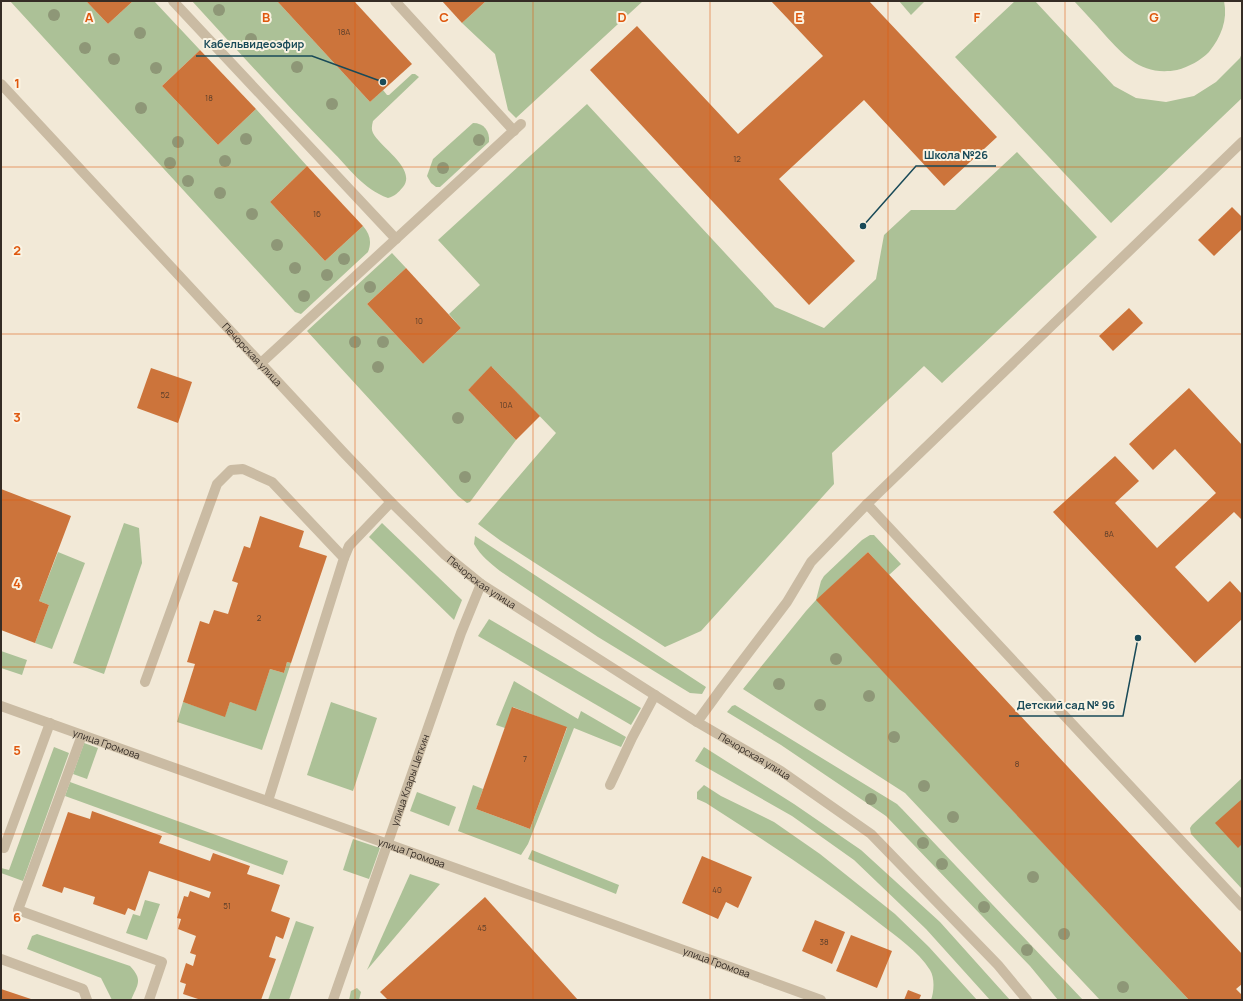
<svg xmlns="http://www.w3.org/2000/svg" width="1243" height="1001" viewBox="0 0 1243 1001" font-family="Manrope,sans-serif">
  <rect width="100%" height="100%" fill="#f2e9d7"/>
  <g fill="#acc197">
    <path d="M 10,1 L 86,1 L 108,24 L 133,1 L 154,1 L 200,50 L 162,86 L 218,145 L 256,109 L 307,166 L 270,202 L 325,261 L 363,226 C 370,234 372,242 368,252 L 301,314 L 295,312 Z"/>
    <path d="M 192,1 L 277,1 L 370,102 L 383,90 L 387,95 L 389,95 L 412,74 L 415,74 L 419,77 L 373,121 C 372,125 371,129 373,133 C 381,148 417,169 403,187 C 398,193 395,196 388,198 C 363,189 349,168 331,150 C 283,101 238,51 192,1 Z"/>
    <path d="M 486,1 L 643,1 L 516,118 L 508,110 L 495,54 L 462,23 Z"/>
    <path d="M 899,1 L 925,1 L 911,15 Z"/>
    <path d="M 1015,1 L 1035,1 L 1114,86 L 1136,98 L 1166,102 L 1194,96 L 1216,82 L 1240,58 L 1242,53 L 1242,98 L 1111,223 L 955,57 Z"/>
    <path d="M 1074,1 L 1224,1 C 1228,20 1221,37 1209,52 C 1201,60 1189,67 1177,70 C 1143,76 1126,58 1105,35 C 1095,23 1084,12 1074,1 Z"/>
    <path d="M 587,104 L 775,307 L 824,328 L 876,279 L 884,235 L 911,210 L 955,210 L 1017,152 L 1097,237 L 942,383 L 924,366 L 832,453 L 834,484 L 701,631 L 665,647 L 501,541 L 478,524 L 556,433 L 492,367 L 468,390 L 516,440 L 470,502 L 467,503 L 458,496 L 307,331 L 392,253 L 406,268 L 367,304 L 423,364 L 461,328 L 449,314 L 480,285 L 438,240 Z"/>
    <path d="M 473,123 C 484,123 490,131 489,142 L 440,187 L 436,187 L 431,183 L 427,176 L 433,159 Z"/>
    <path d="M 124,523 L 139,528 L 142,563 L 104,674 L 73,663 Z"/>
    <path d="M 382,523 L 462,600 L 454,620 L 369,537 Z"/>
    <path d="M 870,535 L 874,535 L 901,564 L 889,575 L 868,552 L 817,600 L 1189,1000 L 1100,1000 L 905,793 L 743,689 L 806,611 L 816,600 L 821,581 L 824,576 L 862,540 Z"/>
    <path d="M 475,536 L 706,687 L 702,694 L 690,693 L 598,637 L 500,571 C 490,563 481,556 474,544 Z"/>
    <path d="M 58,552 L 85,563 L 52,649 L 35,643 L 49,605 L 39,601 Z"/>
    <path d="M 489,619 L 641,708 L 631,725 L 478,636 Z"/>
    <path d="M 1,651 L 27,660 L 22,675 L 1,668 Z"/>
    <path d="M 287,662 L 291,663 L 262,750 L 177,722 L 183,702 L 225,716 L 230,702 L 256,710 L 270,669 L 284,673 Z"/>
    <path d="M 514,681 L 578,719 L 581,711 L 626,737 L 621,747 L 574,728 L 528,844 L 521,855 L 458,831 L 473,785 L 483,789 L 476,809 L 530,829 L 567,728 L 513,707 L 505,728 L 496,725 Z"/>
    <path d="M 331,702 L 377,718 L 353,791 L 307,775 Z"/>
    <path d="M 735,705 L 897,804 L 902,809 L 1083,1000 L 1058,1000 L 1030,966 L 886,816 L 781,745 L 727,712 L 732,706 Z"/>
    <path d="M 84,743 L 98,748 L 87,779 L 73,774 Z"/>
    <path d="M 54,747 L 69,753 L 23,881 L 1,873 L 1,868 L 9,870 Z"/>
    <path d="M 704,747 L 794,804 L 861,850 L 940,922 L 1010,1000 L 990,1000 L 926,929 L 854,860 L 792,816 L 695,761 Z"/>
    <path d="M 1242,778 L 1242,889 L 1191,834 L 1190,828 L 1192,825 Z"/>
    <path d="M 70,782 L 288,861 L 283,875 L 65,796 Z"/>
    <path d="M 704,785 L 721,796 L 774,822 L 820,854 L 895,914 L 929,947 L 977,1000 L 931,1000 C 934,992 935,978 930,970 C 918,951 897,937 879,923 C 825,879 765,841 706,803 L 697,799 L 697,792 Z"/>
    <path d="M 417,792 L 456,807 L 449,826 L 410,811 Z"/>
    <path d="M 353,839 L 380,848 L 369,879 L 343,870 Z"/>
    <path d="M 532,850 L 619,885 L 616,894 L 528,859 Z"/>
    <path d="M 410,874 L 440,884 L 367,970 Z"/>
    <path d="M 145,900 L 160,904 L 147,940 L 126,933 L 133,914 L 140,916 Z"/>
    <path d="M 296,921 L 314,927 L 289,1000 L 268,1000 Z"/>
    <path d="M 37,934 L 130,966 C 143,980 138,984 131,1000 L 112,1000 L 101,978 L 27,949 L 32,936 Z"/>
    <path d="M 357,988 L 361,992 L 359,1000 L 349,1000 L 351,991 Z"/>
  </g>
  <g fill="#cc743b">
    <path d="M 86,1 L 133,1 L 108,24 Z"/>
    <path d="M 277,1 L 354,1 L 412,64 L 370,102 Z"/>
    <path d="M 442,1 L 486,1 L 462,23 Z"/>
    <path d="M 771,1 L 869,1 L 997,137 L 944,186 L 864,100 L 779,179 L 855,261 L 809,305 L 590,70 L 637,26 L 738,134 L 823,56 Z"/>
    <path d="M 200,50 L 256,109 L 218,145 L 162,86 Z"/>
    <path d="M 307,166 L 363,226 L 325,261 L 270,202 Z"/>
    <path d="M 1232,207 L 1242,217 L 1242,229 L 1214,256 L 1198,240 Z"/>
    <path d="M 406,268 L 461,328 L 423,364 L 367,304 Z"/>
    <path d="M 1129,308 L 1143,323 L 1113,351 L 1099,336 Z"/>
    <path d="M 491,366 L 540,416 L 516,440 L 468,390 Z"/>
    <path d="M 151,368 L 192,382 L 178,423 L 137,408 Z"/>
    <path d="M 1189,388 L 1242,445 L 1242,520 L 1234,512 L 1175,567 L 1208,602 L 1230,581 L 1242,594 L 1242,619 L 1195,663 L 1053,512 L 1115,456 L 1139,481 L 1115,503 L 1157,548 L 1216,493 L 1175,449 L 1153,470 L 1129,444 Z"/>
    <path d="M 1,489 L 71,516 L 39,601 L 49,605 L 35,643 L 1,630 Z"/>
    <path d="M 260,516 L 304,531 L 299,547 L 327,556 L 291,663 L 287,662 L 284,673 L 270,669 L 256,711 L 230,702 L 225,717 L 183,702 L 195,664 L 187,662 L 200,621 L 209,624 L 214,610 L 228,614 L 238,583 L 232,581 L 244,546 L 250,548 Z"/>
    <path d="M 868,552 L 1242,954 L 1242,984 L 1236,989 L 1242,995 L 1242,1000 L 1189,1000 L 816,600 Z"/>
    <path d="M 512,707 L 567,727 L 530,829 L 476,809 Z"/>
    <path d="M 1242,799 L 1242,844 L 1238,848 L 1215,823 Z"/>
    <path d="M 92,811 L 162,836 L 159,843 L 210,861 L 213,853 L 250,866 L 247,874 L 280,885 L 271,911 L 290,918 L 283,939 L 276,936 L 269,957 L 276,959 L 261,1000 L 201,1000 L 183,994 L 186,984 L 180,982 L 186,963 L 193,966 L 196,955 L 190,953 L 196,936 L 178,929 L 181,919 L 177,918 L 184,896 L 188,897 L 190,891 L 209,898 L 211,892 L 149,871 L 135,911 L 128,908 L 125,915 L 93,904 L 95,897 L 64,887 L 62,893 L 42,886 L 68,812 L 90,819 Z"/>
    <path d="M 702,856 L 752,877 L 738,908 L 726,902 L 718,919 L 682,903 Z"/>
    <path d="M 485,897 L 578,1000 L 388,1000 L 380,992 Z"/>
    <path d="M 815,920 L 845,932 L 832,964 L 802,951 Z"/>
    <path d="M 851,935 L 892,951 L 877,988 L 836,971 Z"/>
    <path d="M 1,989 L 34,1000 L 1,1000 Z"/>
    <path d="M 908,990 L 921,995 L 919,1000 L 904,1000 Z"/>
  </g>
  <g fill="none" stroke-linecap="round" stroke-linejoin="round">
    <g stroke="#cabba3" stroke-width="10">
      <path d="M 173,1 L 396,239"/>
      <path d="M 395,1 L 514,131"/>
      <path id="s1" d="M 1,84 L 344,453 L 391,502 L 444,554 L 481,584 L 697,722 L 781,771 L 871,834 L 998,965 L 1027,1000"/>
      <path d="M 261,363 L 521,124"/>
      <path d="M 867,504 L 1242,906"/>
      <path d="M 344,558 L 349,546 L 391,502"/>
      <path d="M 145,682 L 217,484 L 231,470 L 243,469 L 272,482 L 344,558 L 268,801"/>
      <path id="s2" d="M 1,706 L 609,923 L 821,1000"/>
      <path d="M 697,722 L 721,689 L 787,602 L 811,562 L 867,504 L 1242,142"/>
      <path d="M 82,735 L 18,910 L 162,962 L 149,1000"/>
      <path d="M 610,785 L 632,738 L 655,695"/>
      <path d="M 1,847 L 4,848 L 50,723"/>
      <path d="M 1,959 L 83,989 L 87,1000"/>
      <path id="s3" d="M 333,1000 L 461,633 L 481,584"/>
    </g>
  </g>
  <g fill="#8e9777">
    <circle cx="219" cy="10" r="6"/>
    <circle cx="54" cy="15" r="6"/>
    <circle cx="140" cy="33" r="6"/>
    <circle cx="251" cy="39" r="6"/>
    <circle cx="85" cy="48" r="6"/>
    <circle cx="114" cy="59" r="6"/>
    <circle cx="297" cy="67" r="6"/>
    <circle cx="156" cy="68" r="6"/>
    <circle cx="332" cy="104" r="6"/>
    <circle cx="141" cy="108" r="6"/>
    <circle cx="246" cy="139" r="6"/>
    <circle cx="479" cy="140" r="6"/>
    <circle cx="178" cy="142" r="6"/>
    <circle cx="225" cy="161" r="6"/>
    <circle cx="170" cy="163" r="6"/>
    <circle cx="443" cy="168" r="6"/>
    <circle cx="188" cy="181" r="6"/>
    <circle cx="220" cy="193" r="6"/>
    <circle cx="252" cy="214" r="6"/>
    <circle cx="277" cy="245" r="6"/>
    <circle cx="344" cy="259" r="6"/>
    <circle cx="295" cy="268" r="6"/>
    <circle cx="327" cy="275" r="6"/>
    <circle cx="370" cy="287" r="6"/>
    <circle cx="304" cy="296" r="6"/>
    <circle cx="355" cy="342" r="6"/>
    <circle cx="383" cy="342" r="6"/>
    <circle cx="378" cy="367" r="6"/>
    <circle cx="458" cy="418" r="6"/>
    <circle cx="465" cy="477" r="6"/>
    <circle cx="836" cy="659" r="6"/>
    <circle cx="779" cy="684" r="6"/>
    <circle cx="869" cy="696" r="6"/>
    <circle cx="820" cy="705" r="6"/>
    <circle cx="894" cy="737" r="6"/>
    <circle cx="924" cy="786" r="6"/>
    <circle cx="871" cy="799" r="6"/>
    <circle cx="953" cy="817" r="6"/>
    <circle cx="923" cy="843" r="6"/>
    <circle cx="942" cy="864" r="6"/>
    <circle cx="1033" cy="877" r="6"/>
    <circle cx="984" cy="907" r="6"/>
    <circle cx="1064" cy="934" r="6"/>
    <circle cx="1027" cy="950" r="6"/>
    <circle cx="1123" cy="987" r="6"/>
  </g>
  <path fill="none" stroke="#df570d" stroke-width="1" stroke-opacity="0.55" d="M 178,1 L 178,1000M 355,1 L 355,1000M 533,1 L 533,1000M 710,1 L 710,1000M 888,1 L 888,1000M 1065,1 L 1065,1000M 1,167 L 1242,167M 1,334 L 1242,334M 1,500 L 1242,500M 1,667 L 1242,667M 1,834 L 1242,834"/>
  <g text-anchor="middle" stroke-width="4" stroke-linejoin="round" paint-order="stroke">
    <g font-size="8" fill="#5b3e2a">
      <text x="344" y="35">18А</text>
      <text x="209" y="101">18</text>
      <text x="737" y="162">12</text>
      <text x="317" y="217">16</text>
      <text x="419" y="324">10</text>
      <text x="165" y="398">52</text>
      <text x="506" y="408">10А</text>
      <text x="1109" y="537">8А</text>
      <text x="259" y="621">2</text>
      <text x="525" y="762">7</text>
      <text x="1017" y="767">8</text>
      <text x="717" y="893">40</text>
      <text x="227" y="909">51</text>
      <text x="482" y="931">45</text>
      <text x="824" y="945">38</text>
    </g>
    <g font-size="10" fill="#352c25" stroke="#faf3e3">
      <text dy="4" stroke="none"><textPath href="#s1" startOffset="369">Печорская улица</textPath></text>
      <text dy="4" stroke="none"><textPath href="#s1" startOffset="693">Печорская улица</textPath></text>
      <text dy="4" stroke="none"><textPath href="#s2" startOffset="112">улица Громова</textPath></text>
      <text dy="4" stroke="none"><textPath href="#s1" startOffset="1017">Печорская улица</textPath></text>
      <text dy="4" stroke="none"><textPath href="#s3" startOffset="233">улица Клары Цеткин</textPath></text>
      <text dy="4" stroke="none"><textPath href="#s2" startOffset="436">улица Громова</textPath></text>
      <text dy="4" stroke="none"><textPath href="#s2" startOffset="760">улица Громова</textPath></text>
    </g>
  </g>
  <g font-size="13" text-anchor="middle" font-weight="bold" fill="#df570d" stroke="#faf3e3" stroke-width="4" stroke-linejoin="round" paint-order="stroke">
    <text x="89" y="22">A</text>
    <text x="266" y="22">B</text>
    <text x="444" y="22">C</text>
    <text x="622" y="22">D</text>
    <text x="799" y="22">E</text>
    <text x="977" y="22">F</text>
    <text x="1154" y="22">G</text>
    <text x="17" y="88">1</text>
    <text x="17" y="255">2</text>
    <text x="17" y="422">3</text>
    <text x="17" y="588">4</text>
    <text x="17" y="755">5</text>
    <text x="17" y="922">6</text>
  </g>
  <path fill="none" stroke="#194a58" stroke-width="1.5" d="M383 82L312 56H196M863 226L916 166H996M1138 638L1123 716H1009"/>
  <g fill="#194a58" stroke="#faf3e3" stroke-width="1.5">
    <circle cx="383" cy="82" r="4"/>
    <circle cx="863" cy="226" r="4"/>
    <circle cx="1138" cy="638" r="4"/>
  </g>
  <g font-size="11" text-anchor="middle" font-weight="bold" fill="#194a58" stroke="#faf3e3" stroke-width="4" stroke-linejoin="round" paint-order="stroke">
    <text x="254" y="48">Кабельвидеоэфир</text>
    <text x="956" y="159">Школа №26</text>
    <text x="1066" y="709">Детский сад № 96</text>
  </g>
  <rect width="1243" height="1001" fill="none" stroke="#352c25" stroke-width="4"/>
</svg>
